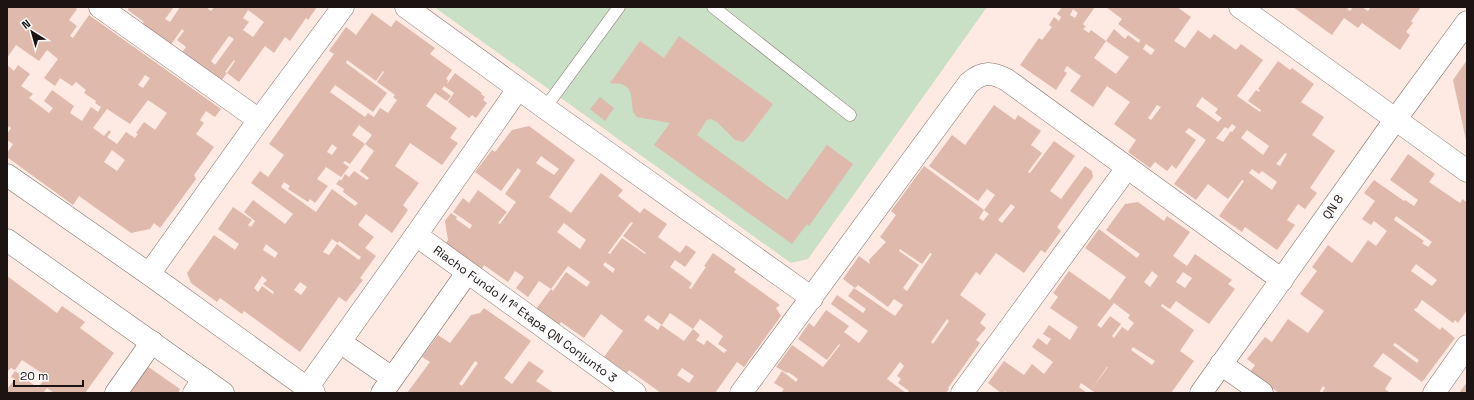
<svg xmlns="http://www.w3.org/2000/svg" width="1474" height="400" viewBox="0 0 1474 400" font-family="'Space Grotesk',sans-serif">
  <rect width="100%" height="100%" fill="#feeae2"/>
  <path fill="#c9dfc6" d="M 434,7 L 987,7 L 808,259 L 791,263 Z"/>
  <g fill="#dfb9ab" fill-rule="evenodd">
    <path d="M 7,7 L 74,7 L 77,9 L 69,20 L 77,26 L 70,36 L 73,38 L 89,15 L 221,109 L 215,117 L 206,111 L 200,120 L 204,123 L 196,134 L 214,147 L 194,175 L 196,179 L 160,228 L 154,223 L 150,229 L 131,233 L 79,196 L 73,205 L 7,157 L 7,153 L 13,144 L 7,140 L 7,134 L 11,128 L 9,126 L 7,130 L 7,65 L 14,71 L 18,65 L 30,74 L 21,86 L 33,94 L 29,98 L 49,113 L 53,108 L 44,101 L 52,90 L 74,106 L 70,113 L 82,121 L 91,107 L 98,112 L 101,107 L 95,103 L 96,101 L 84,93 L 86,90 L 76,82 L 72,86 L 60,78 L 55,86 L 44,78 L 58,59 L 47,50 L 39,61 L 16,45 L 7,58 ZM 145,75 L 150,78 L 143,88 L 138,85 ZM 148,100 L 167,113 L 155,130 L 144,122 L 136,133 L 138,134 L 135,138 L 126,132 L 117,144 L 107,137 L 111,132 L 109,130 L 104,136 L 93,128 L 107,109 L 130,124 ZM 112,150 L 125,160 L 117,171 L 104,162 Z"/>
    <path d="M 129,7 L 174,7 L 165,19 L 170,22 L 180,7 L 206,7 L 211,11 L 214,7 L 317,7 L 308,20 L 306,18 L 290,41 L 285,37 L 274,53 L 265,46 L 239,82 L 227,73 L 235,61 L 234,60 L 225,72 L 227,73 L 221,81 L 181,54 L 186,47 L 177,40 L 184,31 L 182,29 L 170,46 L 141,25 L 144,22 L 128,10 ZM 248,10 L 264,22 L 253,37 L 243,30 L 249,22 L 243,18 ZM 229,36 L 234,39 L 215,65 L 211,61 Z"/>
    <path d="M 1062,7 L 1095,7 L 1083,24 L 1086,27 L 1083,29 L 1089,33 L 1091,30 L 1106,41 L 1094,58 L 1116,74 L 1129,57 L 1106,41 L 1114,29 L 1125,39 L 1128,35 L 1139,43 L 1140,40 L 1118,24 L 1122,19 L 1106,7 L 1177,7 L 1191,17 L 1174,41 L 1185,48 L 1198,30 L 1210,39 L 1214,34 L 1236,50 L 1241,44 L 1263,60 L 1237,96 L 1260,112 L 1261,110 L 1248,101 L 1256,90 L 1259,92 L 1260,90 L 1258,89 L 1278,61 L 1290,70 L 1292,68 L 1314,84 L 1301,102 L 1324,117 L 1312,135 L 1335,151 L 1310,188 L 1317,193 L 1305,209 L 1298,204 L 1287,220 L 1295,225 L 1277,250 L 1245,227 L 1242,232 L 1219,216 L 1244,181 L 1242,180 L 1228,199 L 1208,184 L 1196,200 L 1174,184 L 1206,140 L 1189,128 L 1185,132 L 1196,140 L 1176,169 L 1172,165 L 1167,171 L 1155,162 L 1150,168 L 1128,152 L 1136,140 L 1114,124 L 1130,102 L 1107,86 L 1093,107 L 1070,91 L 1081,76 L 1067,66 L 1064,71 L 1067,73 L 1056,90 L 1020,65 L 1039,38 L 1042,40 L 1052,27 L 1049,25 L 1054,17 L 1059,21 L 1061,17 L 1057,14 ZM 1073,9 L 1078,13 L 1075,18 L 1070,15 ZM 1146,44 L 1155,50 L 1151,55 L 1143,49 ZM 1202,97 L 1218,109 L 1215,113 L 1222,118 L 1218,122 L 1196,106 ZM 1157,105 L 1161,107 L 1151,120 L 1148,118 ZM 1232,124 L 1236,127 L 1232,132 L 1231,131 L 1223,142 L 1216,138 L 1225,127 L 1228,129 ZM 1247,130 L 1269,146 L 1263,155 L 1241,138 ZM 1285,153 L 1287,154 L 1280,166 L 1276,164 ZM 1252,169 L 1259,174 L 1262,171 L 1277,182 L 1272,190 L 1249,173 Z"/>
    <path d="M 1293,7 L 1349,7 L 1347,9 L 1350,11 L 1353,7 L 1362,7 L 1368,11 L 1371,7 L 1421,7 L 1411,21 L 1413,23 L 1406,32 L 1410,35 L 1400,50 L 1362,23 L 1358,28 L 1344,18 L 1332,35 Z"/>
    <path d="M 372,13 L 391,27 L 396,20 L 435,48 L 430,54 L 452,70 L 446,79 L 448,80 L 447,84 L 455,73 L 482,93 L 481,94 L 485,97 L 483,100 L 487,103 L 476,118 L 472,115 L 469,118 L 448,102 L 454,93 L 444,86 L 442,89 L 451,96 L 447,101 L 435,93 L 426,106 L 457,128 L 450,138 L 458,143 L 442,165 L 410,143 L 395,166 L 419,183 L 403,205 L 408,210 L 392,233 L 366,214 L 358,225 L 374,237 L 365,248 L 376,256 L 360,278 L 363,280 L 346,302 L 339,297 L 300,352 L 244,311 L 242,314 L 220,298 L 217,302 L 191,283 L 187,273 L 214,235 L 235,250 L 239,244 L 218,229 L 233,207 L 252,220 L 248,225 L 251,227 L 255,221 L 244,212 L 253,200 L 285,224 L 293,214 L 251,183 L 260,171 L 268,177 L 284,155 L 269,144 L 334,54 L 329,51 L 346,27 L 356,35 ZM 347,60 L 376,81 L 383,71 L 384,72 L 377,82 L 395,95 L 393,97 L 397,100 L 388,113 L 380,108 L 374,117 L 368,113 L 365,117 L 330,92 L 335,85 L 373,112 L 387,93 L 346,63 ZM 359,125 L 372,135 L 365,144 L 374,151 L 360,171 L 369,178 L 367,180 L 354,171 L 349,177 L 345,174 L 341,181 L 340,179 L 336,184 L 344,189 L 343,192 L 358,203 L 355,206 L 332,189 L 316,212 L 281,187 L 284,182 L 290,186 L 288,189 L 308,202 L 310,199 L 315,203 L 328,186 L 317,179 L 326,167 L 341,177 L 349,167 L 343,163 L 345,161 L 350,164 L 365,144 L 352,135 ZM 332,144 L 337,148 L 332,155 L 327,152 ZM 332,239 L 338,243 L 339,241 L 361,257 L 359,260 L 337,244 L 329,255 L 323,252 ZM 266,244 L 278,253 L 275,258 L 263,250 ZM 262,276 L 267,280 L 263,284 L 274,292 L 273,294 L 262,286 L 258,292 L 254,288 ZM 300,282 L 307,287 L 301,295 L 294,290 Z"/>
    <path d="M 679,36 L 773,104 L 749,136 L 743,142 L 735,140 L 717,122 L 711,119 L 707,120 L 697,135 L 787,200 L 827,145 L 853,164 L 809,226 L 807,224 L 792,244 L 654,145 L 670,123 L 637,117 L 633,112 L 631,94 L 628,88 L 622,84 L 610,83 L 640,41 L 664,58 Z"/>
    <path d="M 1467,60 L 1467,138 L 1466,140 L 1453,80 Z"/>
    <path d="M 600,97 L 614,108 L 605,121 L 590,109 Z"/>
    <path d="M 994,105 L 1015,120 L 1018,115 L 1041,131 L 1031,145 L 1042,153 L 1028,172 L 1030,173 L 1054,141 L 1075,156 L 1050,191 L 1061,199 L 1085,166 L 1092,171 L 1093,177 L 1057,227 L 1061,231 L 1045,253 L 1041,250 L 1024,273 L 996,253 L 980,275 L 976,272 L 960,295 L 986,314 L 980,323 L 986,328 L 976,340 L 980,343 L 948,388 L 949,389 L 946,393 L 908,393 L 909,391 L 898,383 L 901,379 L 897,376 L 904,366 L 900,362 L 887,379 L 906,393 L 781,393 L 784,389 L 774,383 L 782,371 L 796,382 L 798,379 L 788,372 L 787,373 L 776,367 L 792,345 L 823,367 L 840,345 L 839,344 L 827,360 L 798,339 L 809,323 L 814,327 L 826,310 L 849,326 L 844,332 L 859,343 L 868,331 L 831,304 L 837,295 L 863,313 L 866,309 L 848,296 L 854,288 L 895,316 L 903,305 L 894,299 L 888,307 L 858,285 L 855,288 L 843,279 L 859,256 L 870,264 L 869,260 L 886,242 L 880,237 L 896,215 L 891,211 L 924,166 L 984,210 L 979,218 L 983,221 L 989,214 L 984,210 L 995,195 L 987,189 L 978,201 L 929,166 L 952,135 L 965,145 ZM 1011,204 L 1015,207 L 1002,223 L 998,220 ZM 900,249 L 922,264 L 930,253 L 932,254 L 907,291 L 903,288 L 919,265 L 899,251 ZM 947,319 L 949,321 L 933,344 L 931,342 Z"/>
    <path d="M 529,126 L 575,160 L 549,197 L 571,213 L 601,173 L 623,190 L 618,196 L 640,213 L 644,208 L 667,224 L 658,237 L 680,253 L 686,245 L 696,252 L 685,267 L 675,260 L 670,267 L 692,283 L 689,288 L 691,289 L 706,267 L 704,266 L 713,253 L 736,269 L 734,272 L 780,305 L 776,308 L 781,316 L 744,367 L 737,362 L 715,393 L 661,393 L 629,370 L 627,373 L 604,357 L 623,331 L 601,314 L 584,338 L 561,322 L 559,325 L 536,309 L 551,289 L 553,291 L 566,272 L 587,287 L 590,282 L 568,266 L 551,289 L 539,281 L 528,297 L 516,288 L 524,277 L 515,271 L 508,282 L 484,265 L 481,270 L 445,244 L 448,240 L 445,221 L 451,213 L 457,217 L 456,219 L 470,229 L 472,225 L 453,212 L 463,198 L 469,203 L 478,190 L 507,212 L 498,223 L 500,224 L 516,202 L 505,194 L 521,171 L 518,168 L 501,191 L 475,172 L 492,150 L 495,152 L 512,130 ZM 541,156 L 559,169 L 554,175 L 536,163 ZM 631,222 L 633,223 L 623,236 L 646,253 L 645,254 L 622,238 L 610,254 L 608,253 ZM 564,223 L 586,240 L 580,249 L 557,232 ZM 605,262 L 615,269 L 613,273 L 603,265 ZM 670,313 L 693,329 L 684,341 L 661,325 L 658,330 L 644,320 L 648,315 L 662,325 ZM 700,319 L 723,336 L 718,344 L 727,350 L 724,353 L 707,340 L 704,345 L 696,340 L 700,335 L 693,329 ZM 682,368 L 694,376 L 689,383 L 677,375 Z"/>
    <path d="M 1408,154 L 1435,174 L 1429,182 L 1460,203 L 1463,199 L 1467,203 L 1467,310 L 1458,323 L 1455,320 L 1453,323 L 1422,300 L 1416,309 L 1415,308 L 1414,310 L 1440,330 L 1442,327 L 1455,338 L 1422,382 L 1383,353 L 1373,366 L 1392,378 L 1385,389 L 1390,393 L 1322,393 L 1325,388 L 1323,386 L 1319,393 L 1279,393 L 1250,372 L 1255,365 L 1247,359 L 1265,337 L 1272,342 L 1288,319 L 1308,333 L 1324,311 L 1300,294 L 1317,271 L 1312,267 L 1328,245 L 1352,263 L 1368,240 L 1376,246 L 1387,231 L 1374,221 L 1371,225 L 1362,219 L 1375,201 L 1364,193 L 1374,180 L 1404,201 L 1405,200 L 1414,206 L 1418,200 L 1390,180 ZM 1396,216 L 1432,242 L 1428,247 L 1422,243 L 1424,241 L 1394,220 ZM 1416,264 L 1437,280 L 1432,286 L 1411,271 ZM 1395,343 L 1419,360 L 1417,363 L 1393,345 Z"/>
    <path d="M 1138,202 L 1164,221 L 1167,216 L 1190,232 L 1173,256 L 1187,266 L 1195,254 L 1232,280 L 1228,284 L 1235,289 L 1209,324 L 1176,301 L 1170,309 L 1162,304 L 1161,306 L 1194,330 L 1180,351 L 1194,361 L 1171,393 L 1096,393 L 1091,390 L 1108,367 L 1107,367 L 1091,390 L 1081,383 L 1079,387 L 1087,393 L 1007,393 L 1005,391 L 1004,393 L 1001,393 L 988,383 L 1004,361 L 1024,375 L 1032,364 L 1044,374 L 1053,362 L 1032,347 L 1038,338 L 1047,345 L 1051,339 L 1043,334 L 1049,325 L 1070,340 L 1078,327 L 1050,308 L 1058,297 L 1053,293 L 1069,271 L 1110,300 L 1126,277 L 1085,248 L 1099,229 L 1137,258 L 1140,254 L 1106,230 L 1125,204 ZM 1152,271 L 1158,276 L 1150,287 L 1144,282 ZM 1183,272 L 1192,278 L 1185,288 L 1176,282 ZM 1114,303 L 1130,315 L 1128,318 L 1134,323 L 1128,331 L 1122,327 L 1114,338 L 1112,336 L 1121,324 L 1110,316 L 1101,328 L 1097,325 ZM 1133,347 L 1155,361 L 1152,365 L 1131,350 Z"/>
    <path d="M 7,276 L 57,313 L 62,306 L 85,322 L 80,328 L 114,353 L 85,393 L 54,393 L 47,388 L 44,392 L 45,393 L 7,393 L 7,389 L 15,379 L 11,377 L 15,371 L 38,388 L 46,376 L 22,360 L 15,370 L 11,368 L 7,372 Z"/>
    <path d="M 484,308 L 531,341 L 504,378 L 512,384 L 529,361 L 544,371 L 536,381 L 554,393 L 407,393 L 430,362 L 422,357 L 438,335 L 450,343 L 471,315 L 480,313 ZM 475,361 L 478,363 L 462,386 L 459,384 Z"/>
    <path d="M 147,366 L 180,389 L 178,393 L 128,393 Z"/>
    <path d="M 1467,382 L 1467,393 L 1459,393 Z"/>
  </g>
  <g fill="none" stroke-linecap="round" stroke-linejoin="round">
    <g stroke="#806e67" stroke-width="13">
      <g id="service">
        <path d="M 713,7 L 850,115"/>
        <path d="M 545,108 L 619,7"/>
      </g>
    </g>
    <g stroke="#806e67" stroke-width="23">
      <g id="minor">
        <path d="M 100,7 L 259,120"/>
        <path d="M 406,7 L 545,108 L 812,298"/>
        <path d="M 1240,7 L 1467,171"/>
        <path d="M 416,235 L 635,393"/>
        <path d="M 340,342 L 392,378"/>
        <path d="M 1221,364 L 1262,393"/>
        <path d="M 307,388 L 416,235 L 518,89"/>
        <path d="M 116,393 L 152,342"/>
        <path d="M 194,393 L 204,379"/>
        <path d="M 382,393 L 467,273"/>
        <path d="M 741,393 L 969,83 C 983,71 992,72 1007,80 L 1282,280"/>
        <path d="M 962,393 L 1127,168"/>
        <path d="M 1201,393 L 1395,120 L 1467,22"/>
        <path d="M 1434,393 L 1467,346"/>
      </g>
    </g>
    <g stroke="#806e67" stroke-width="23">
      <path id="tertiary" d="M 149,274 L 259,120 L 343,7"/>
    </g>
    <g stroke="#806e67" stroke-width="23">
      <g id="secondary">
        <path d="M 7,175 L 149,274 L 314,393"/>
        <path d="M 7,240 L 223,393"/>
      </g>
    </g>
    <use href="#service" stroke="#fff" stroke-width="12"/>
    <use href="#minor" stroke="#fff" stroke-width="22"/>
    <use href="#tertiary" stroke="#fff" stroke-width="22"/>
    <use href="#secondary" stroke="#fff" stroke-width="22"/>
  </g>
  <g text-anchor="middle" stroke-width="4" stroke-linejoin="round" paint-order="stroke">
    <g font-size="12" fill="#1b1412" stroke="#fcfcfc">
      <text transform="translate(1333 207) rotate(-55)" y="4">QN 8</text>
      <text transform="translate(525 314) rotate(36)" y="4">Riacho Fundo II 1ª Etapa QN Conjunto 3</text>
    </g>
  </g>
  <rect width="1474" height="400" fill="none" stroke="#1b1412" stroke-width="16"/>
  <g transform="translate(32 32) rotate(323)" stroke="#fcfcfc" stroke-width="3" paint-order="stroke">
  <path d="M0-3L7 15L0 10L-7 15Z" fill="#1b1412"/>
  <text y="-6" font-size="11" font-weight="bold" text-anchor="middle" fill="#1b1412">N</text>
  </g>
  <path d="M14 380v6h69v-6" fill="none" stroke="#1b1412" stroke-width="2"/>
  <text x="20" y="380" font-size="12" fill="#1b1412" stroke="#fcfcfc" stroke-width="3" paint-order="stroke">20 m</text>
</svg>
